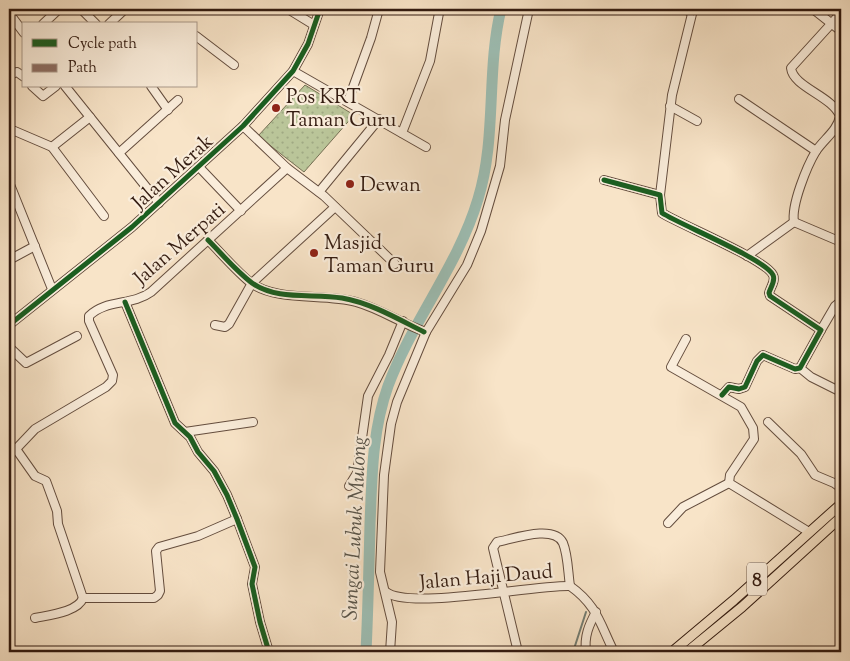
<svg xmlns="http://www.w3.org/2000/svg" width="850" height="661" viewBox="0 0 850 661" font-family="'Sorts Mill Goudy',serif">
  <defs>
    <pattern id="park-dots" width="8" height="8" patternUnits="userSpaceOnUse" patternTransform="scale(1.25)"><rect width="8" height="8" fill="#bac599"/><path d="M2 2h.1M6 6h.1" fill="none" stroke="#a0a983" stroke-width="1.8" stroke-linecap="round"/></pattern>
  </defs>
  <rect width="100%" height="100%" fill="#f8e4c8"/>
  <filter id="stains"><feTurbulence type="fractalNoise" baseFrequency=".004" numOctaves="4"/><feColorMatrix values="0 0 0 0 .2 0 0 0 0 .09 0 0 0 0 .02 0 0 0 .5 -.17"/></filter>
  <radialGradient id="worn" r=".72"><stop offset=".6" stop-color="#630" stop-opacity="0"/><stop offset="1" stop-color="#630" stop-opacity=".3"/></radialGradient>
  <path fill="url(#park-dots)" stroke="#767054" d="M 305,85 L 354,115 L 304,172 L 258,136 Z"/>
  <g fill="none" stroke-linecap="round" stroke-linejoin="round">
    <path stroke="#737d73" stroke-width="2" d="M 573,652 L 586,612"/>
    <path stroke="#9dbfb5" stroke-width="11" d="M 366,652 C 368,609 369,567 370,524 C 372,477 372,431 388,386 C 412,321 458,266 478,199 C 497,138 486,71 501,9"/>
    <g stroke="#644d3e" stroke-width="10">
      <g id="minor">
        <path d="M 81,9 L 96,24"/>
        <path d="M 288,9 L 314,25"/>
        <path d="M 813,9 L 841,31"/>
        <path d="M 9,13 L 24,33"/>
        <path d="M 43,24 L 59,9"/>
        <path d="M 109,24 L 125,9"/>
        <path d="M 196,36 L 234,65"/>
        <path d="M 293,71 L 426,147"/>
        <path d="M 9,75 L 17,72 L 24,77"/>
        <path d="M 32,86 L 43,96 L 56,86"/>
        <path d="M 65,86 L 159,203"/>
        <path d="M 151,86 L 168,110"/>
        <path d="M 739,99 L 816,151"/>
        <path d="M 348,101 L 371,38 L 379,9"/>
        <path d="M 670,106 L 697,121"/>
        <path d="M 243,126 L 287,168 L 324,196 L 395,264"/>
        <path d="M 10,129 L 52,147 L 104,216"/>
        <path d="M 402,133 L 430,61 L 439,13"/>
        <path d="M 52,147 L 90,117"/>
        <path d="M 119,153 L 178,100"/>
        <path d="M 199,167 L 241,211"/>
        <path d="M 604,180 L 660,195 L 662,213 C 681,225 765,259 773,275 C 776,281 770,288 769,293 L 770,296 L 821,330 L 800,368 L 795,369 L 763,355 L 757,361 L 745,387 L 739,389 L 729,387 L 722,395"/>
        <path d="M 9,182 L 52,289"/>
        <path d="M 319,192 L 379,119"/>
        <path d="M 660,195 L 672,95 L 692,14 L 686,9"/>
        <path d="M 794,222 C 791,205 807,166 816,151 C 824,139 838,130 840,116 C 832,96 793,87 791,68 L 841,13"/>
        <path d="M 794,222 L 841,242"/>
        <path d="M 208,240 C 222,254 236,271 251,283 C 277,302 325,293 356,302 C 381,309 402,324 426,332 L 397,402 L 391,424 L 384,475 L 380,572 L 392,622 L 390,652"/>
        <path d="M 747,256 L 794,222"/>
        <path d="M 9,260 L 35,246"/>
        <path d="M 125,302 L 175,423 L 190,437 L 198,452 L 214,471 L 227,495 L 237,519 L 255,567 L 252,584 L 260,622 L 269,652"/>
        <path d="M 9,325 L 132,227 L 243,126 L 293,71 L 308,44 L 320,9"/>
        <path d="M 215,325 L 225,327 L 229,324 L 252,283 L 335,207"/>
        <path d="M 821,330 L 835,306 L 841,301"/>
        <path d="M 426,332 L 467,265 L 481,231 L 500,166 L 505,120 L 529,9"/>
        <path d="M 686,339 L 671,367 L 741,407 L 753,428 L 754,439 L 730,475 L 729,483 L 809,532"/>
        <path d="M 9,347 L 26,363 L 77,336"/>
        <path d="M 800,368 L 811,377 L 841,392"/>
        <path d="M 768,422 L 801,454 L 815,475 L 834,483 L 841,488"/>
        <path d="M 185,432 L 253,422"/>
        <path d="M 16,449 L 35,476 L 46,481 L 57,511 L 58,524 L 83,598"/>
        <path d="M 9,452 L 16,449 L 35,429 L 106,387 L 112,381 L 113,375 L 89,321 L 89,316 C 106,299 132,306 151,292 L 287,168"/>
        <path d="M 349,486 L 357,473 L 368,396 L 389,355 L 403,321"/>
        <path d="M 668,523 L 683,507 L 729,483"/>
        <path d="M 386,592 C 409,610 533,585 570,586 C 597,605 600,624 614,652"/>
        <path d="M 35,618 C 49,615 78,612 83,598 L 154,598 L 158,595 L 160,591 L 156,551 L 159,547 L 198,536 L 237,519"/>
        <path d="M 696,645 L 699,652"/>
        <path d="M 518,652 L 493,548 L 497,542 C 513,539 554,524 563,543 C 568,555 568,573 570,586"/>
        <path d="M 586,652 C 584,636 589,625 596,612"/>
      </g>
    </g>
    <g stroke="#331b10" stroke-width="11">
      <g id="major">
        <path d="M 672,652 L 734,600 L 841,504"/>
        <path d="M 687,652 L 742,607 L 841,517"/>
      </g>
    </g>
    <use href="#minor" stroke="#faeddb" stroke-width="8"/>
    <use href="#major" stroke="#f8e4c8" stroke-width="9"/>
    <g stroke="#8d6e63" stroke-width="4" stroke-dasharray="8 4" stroke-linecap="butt">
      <path d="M 692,14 L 698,9"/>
      <path d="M 838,391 L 841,385"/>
    </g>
    <g stroke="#faeddb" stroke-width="8">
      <g id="cycleway">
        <path d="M 604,180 L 660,195 L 662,213 C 681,225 765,259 773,275 C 776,281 770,288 769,293 L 770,296 L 821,330 L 800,368 L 795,369 L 763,355 L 757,361 L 745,387 L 739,389 L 729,387 L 722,395"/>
        <path d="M 208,240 C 222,254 236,271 252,283 C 277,301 313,293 342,298 C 371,303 398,319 424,332"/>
        <path d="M 125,302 L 175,423 L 190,437 L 198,452 L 214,471 L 227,495 L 237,519 L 255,567 L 252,584 L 260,622 L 269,652"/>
        <path d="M 9,325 L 132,227 L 243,126 L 293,71 L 308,44 L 320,9"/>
      </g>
    </g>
    <use href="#cycleway" stroke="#1b5e20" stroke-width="5"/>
  </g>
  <g fill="#8f2418" stroke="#faeddb" stroke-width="2">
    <circle cx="276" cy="108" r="5"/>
    <circle cx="350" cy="184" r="5"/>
    <circle cx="314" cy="253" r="5"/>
  </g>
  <g text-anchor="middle" stroke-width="4.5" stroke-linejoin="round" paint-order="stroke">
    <rect fill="#faeddb" stroke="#6f5a4d" stroke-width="1" x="747" y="562.5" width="20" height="33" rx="4"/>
    <g font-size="19" font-weight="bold" fill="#331b10">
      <text x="757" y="586">8</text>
    </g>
    <g font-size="20" fill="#331b10" stroke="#faeddb" text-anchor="start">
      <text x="286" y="103">Pos KRT<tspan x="286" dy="23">Taman Guru</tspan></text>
      <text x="360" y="191">Dewan</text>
      <text x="324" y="249">Masjid<tspan x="324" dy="23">Taman Guru</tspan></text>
    </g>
    <g font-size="20" fill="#331b10" stroke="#faeddb">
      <text transform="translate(172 171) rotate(-42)" y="7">Jalan Merak</text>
      <text transform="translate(179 243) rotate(-41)" y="7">Jalan Merpati</text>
      <text transform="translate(486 576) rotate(-5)" y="7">Jalan Haji Daud</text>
    </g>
    <g font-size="21" font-style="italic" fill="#58544a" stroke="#faeddb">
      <text transform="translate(354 528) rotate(-87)" y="7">Sungai Lubuk Mulong</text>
    </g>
  </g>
  <rect width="850" height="661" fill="none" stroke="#f8e4c8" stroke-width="30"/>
  <rect x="10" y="10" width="830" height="641" fill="none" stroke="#331b10" stroke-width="2.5"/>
  <rect x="15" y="15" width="820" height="631" fill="none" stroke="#331b10"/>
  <rect x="22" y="22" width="175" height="65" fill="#faeddb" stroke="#aa998a"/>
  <rect x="32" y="39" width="25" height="8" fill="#1b5e20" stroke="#aa998a"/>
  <text x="68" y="48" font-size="15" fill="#331b10">Cycle path</text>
  <rect x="32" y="64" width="25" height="8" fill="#8d6e63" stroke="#aa998a"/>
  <text x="68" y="72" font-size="15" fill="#331b10">Path</text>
  <rect width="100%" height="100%" filter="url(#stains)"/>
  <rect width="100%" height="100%" fill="url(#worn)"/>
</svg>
